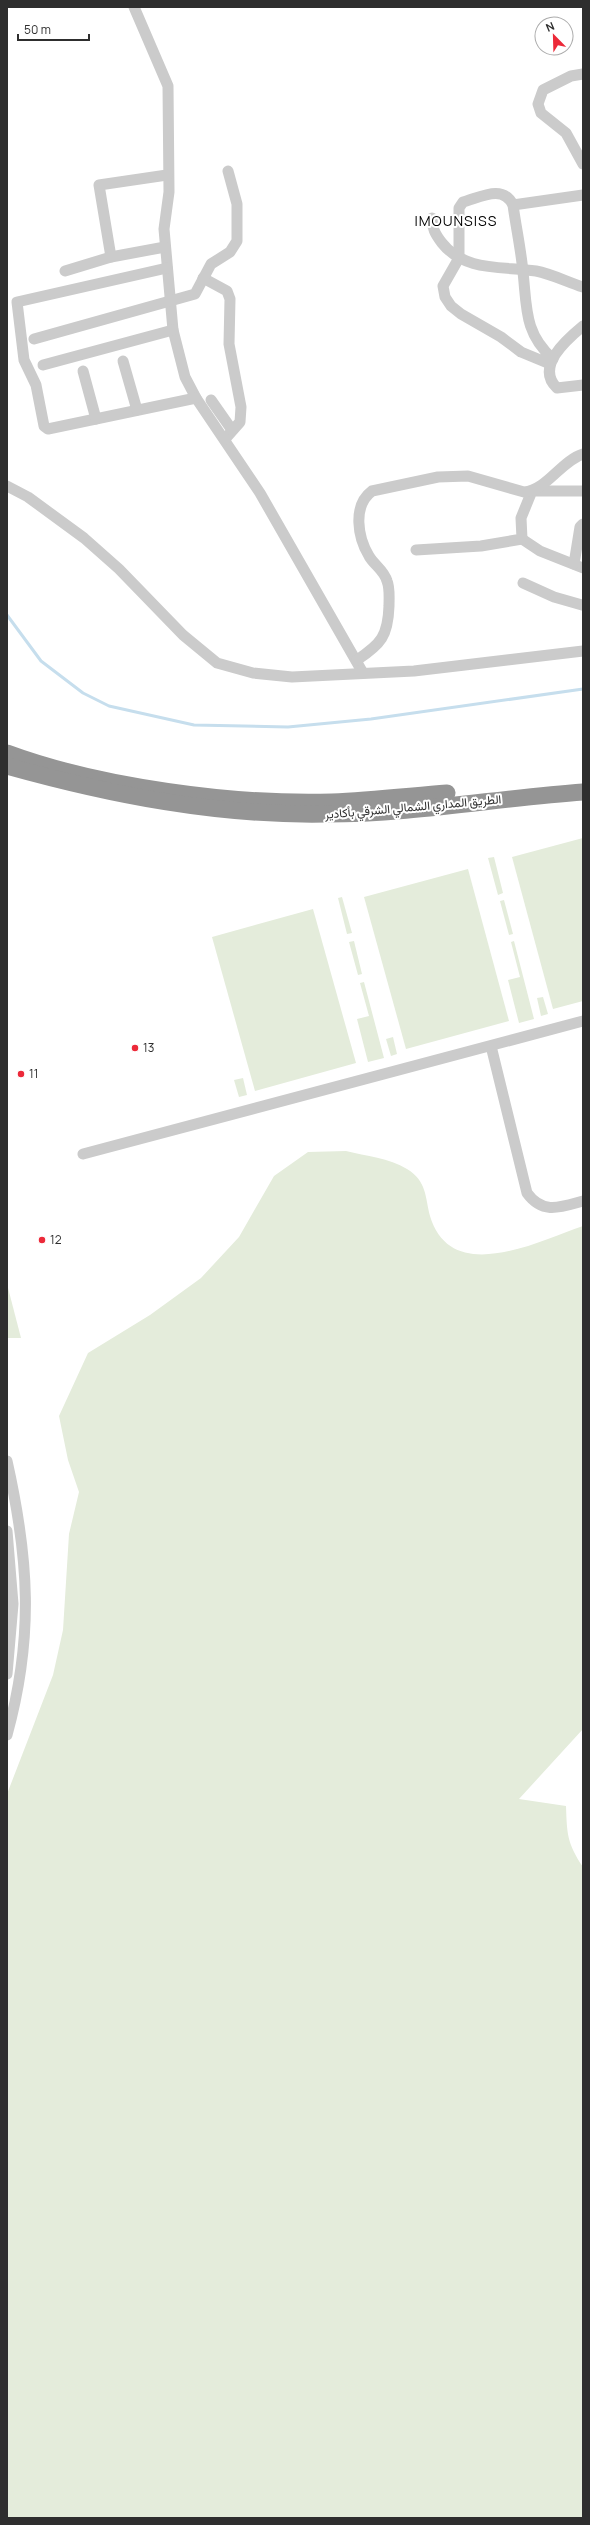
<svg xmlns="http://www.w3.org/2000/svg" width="590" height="2525" viewBox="0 0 590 2525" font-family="Manrope,Vazirmatn,sans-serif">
  <rect width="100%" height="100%" fill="#fff"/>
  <g fill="#e4ecdb">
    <path d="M 583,838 L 583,1001 L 553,1009 L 512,857 Z"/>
    <path d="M 494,857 L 503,893 L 498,895 L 488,858 Z"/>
    <path d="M 468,869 L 509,1021 L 406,1049 L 364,897 Z"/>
    <path d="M 342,897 L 352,933 L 347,934 L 338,898 Z"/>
    <path d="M 504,900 L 513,934 L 509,935 L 500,901 Z"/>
    <path d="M 313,909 L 356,1063 L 255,1091 L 212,937 Z"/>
    <path d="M 354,941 L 362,974 L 358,975 L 349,942 Z"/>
    <path d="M 514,941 L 534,1019 L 519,1023 L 508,980 L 520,977 L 511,942 Z"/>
    <path d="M 364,982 L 384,1058 L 368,1062 L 357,1019 L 369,1016 L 360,983 Z"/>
    <path d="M 543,997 L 548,1014 L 541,1016 L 537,998 Z"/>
    <path d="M 393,1037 L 397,1054 L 391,1056 L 386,1039 Z"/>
    <path d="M 243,1078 L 247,1095 L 239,1097 L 234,1080 Z"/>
    <path d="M 346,1151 C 366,1156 389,1158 407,1169 C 427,1181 425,1197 430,1216 C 451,1286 537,1242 583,1226 L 583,1729 L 519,1799 L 566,1806 C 567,1834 567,1843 583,1867 L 583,2518 L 7,2518 L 7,1794 L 53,1675 L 63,1630 L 69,1534 L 79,1492 L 68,1460 L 59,1416 L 88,1353 L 150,1315 L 201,1278 L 239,1237 L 274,1176 L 308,1152 Z"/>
    <path d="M 7,1284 L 21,1338 L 7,1338 Z"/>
  </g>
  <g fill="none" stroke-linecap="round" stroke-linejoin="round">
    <path stroke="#c6deed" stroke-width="3" d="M 7,615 L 41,661 L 83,693 L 109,706 L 194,725 L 288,727 L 371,719 L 583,689"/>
    <g stroke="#cbcbcb" stroke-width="11">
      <path d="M 134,7 L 168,86 L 169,192 L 164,229 L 173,330 L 185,377 L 196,398 L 260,493 L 363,673"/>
      <path d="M 583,74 L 571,76 L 543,90 L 538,104 L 541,113 L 566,133 L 583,164"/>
      <path d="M 513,205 L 583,195"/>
      <path d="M 432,218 C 432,228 435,234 442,243 C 465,272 502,266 536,271 C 552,274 567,282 583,287"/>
      <path d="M 111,257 L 99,185 L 167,175"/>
      <path d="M 167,268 L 17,302 L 24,360 L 36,385 L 44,426 L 48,429 L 196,398"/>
      <path d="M 65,271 L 111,257 L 165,247"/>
      <path d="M 203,278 L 227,291 L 230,299 L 229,344 L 241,407 L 240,422 L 225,439"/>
      <path d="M 583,326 C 566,340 535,367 557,388 L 583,385"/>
      <path d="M 34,339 L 195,294 L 211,264 L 230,252 L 237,241 L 237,204 L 228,171"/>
      <path d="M 123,361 L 137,410"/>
      <path d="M 550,364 L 521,352 L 501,337 L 461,314 L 451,306 L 445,297 L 443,286 L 459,258 L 459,208 L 463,202 C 481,197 503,184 513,205 C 516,227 521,250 523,272 C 527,308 524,333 553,359"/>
      <path d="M 43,365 L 173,330"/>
      <path d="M 83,371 L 96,419"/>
      <path d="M 211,400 L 232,430"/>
      <path d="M 7,486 L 28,497 L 84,538 L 119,569 L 183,635 L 217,663 L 253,673 L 292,677 L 414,671 L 583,651"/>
      <path d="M 522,539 L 540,551 L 583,568"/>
      <path d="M 416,550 L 481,546 L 522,539 L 521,518 L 532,491 L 583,491"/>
      <path d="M 574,564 L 580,527 L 583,524"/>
      <path d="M 523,583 L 554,597 L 582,605"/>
      <path d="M 357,660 C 381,644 388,636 389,606 C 389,598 390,588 387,581 C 384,570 374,565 369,556 C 358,538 352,506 372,491 L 438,477 L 468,476 L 524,492 C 547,490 561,461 583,454"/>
      <path d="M 491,1046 L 527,1193 C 543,1215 561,1207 583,1201"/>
      <path d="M 83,1154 L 583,1021"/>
      <path d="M 7,1461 C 29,1559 34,1637 7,1735"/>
      <path d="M 7,1531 L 13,1604 L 7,1674"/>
    </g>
    <g stroke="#959595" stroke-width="17">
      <path d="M 7,753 C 99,787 234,805 332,802 C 371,800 409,796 447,793"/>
      <path d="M 7,766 C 111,795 218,816 326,814 C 412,814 498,798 583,792"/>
    </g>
  </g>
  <g fill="#ec2939" stroke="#fff" stroke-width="1.5">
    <circle cx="135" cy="1048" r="4"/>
    <circle cx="21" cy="1074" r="4"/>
    <circle cx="42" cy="1240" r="4"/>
  </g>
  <g text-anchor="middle" stroke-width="4" stroke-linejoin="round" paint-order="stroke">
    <g font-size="12" fill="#2e2e2e" stroke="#fff">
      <text transform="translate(413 807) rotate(-5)" y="4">الطريق المداري الشمالي الشرقي بأكادير</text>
    </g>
    <g font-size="12" fill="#2e2e2e" stroke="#fff" text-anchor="start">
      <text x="143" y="1052">13</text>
      <text x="29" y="1078">11</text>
      <text x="50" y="1244">12</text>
    </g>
    <g font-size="14" letter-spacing="1" fill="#000" stroke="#fff">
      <text x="456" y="226">IMOUNSISS</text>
    </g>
  </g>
  <rect width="590" height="2525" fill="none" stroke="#2e2e2e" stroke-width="16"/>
  <g transform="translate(554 36) rotate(337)"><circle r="19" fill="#ffffff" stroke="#ababab"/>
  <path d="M0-3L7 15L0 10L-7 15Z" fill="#ec2939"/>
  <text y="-6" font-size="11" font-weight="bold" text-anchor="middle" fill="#2e2e2e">N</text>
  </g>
  <path d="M18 34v6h71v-6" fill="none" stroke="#2e2e2e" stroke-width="2"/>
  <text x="24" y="34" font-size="12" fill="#2e2e2e" stroke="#ffffff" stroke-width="3" paint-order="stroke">50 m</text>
</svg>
